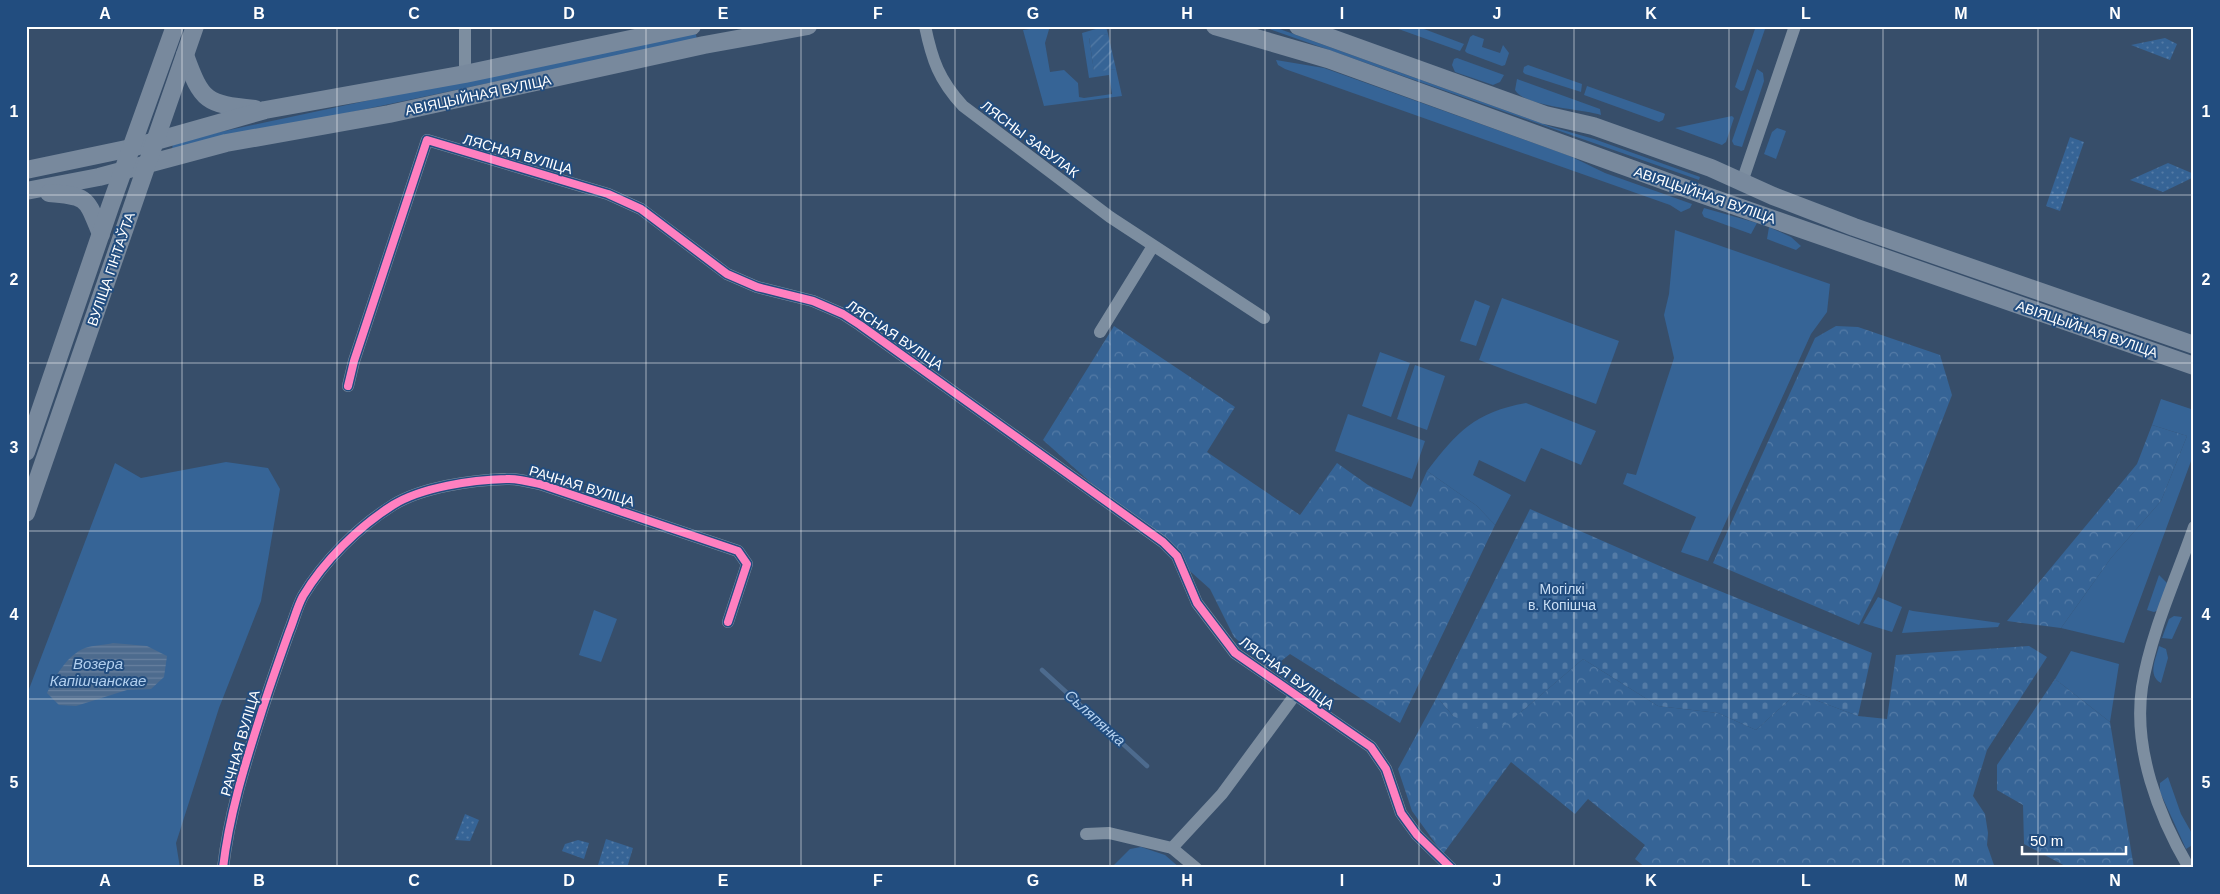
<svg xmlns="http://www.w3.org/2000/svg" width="2220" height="894" viewBox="0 0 2220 894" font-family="Helvetica,sans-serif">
  <defs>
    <pattern id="forest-crowns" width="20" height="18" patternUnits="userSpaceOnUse" patternTransform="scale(1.25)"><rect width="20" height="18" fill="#366496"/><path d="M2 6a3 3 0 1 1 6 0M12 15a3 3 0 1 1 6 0" fill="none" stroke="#547ba6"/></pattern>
    <pattern id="cemetery-stones" width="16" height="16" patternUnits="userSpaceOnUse" patternTransform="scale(1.25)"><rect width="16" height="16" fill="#366496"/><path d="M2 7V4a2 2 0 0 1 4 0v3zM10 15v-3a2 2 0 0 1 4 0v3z" fill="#547ba6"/></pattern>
    <pattern id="park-dots" width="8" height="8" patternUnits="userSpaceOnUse" patternTransform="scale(1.25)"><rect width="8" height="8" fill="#366496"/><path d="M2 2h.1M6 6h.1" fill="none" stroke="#547ba6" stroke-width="1.8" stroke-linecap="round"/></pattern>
    <pattern id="garden-furrows" width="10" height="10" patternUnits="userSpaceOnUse" patternTransform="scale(1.25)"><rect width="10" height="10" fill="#366496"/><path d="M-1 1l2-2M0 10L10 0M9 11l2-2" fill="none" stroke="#547ba6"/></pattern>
    <pattern id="water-rules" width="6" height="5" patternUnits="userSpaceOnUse" patternTransform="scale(1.25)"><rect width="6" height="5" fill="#4d6b8e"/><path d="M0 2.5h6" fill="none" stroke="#68819f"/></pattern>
  </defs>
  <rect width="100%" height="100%" fill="#374e6a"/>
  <g fill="#366496">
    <path d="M 1050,26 L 1045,43 L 1050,72 L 1064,70 L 1078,83 L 1079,97 L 1084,98 L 1112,94 L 1109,75 L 1089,78 L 1082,33 L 1106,26 L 1108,34 L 1089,38 L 1094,71 L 1116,69 L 1122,96 L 1044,106 L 1023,30 Z"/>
    <path d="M 1261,26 L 1271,26 L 1288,32 L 1552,127 L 1594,139 L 1700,177 L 1699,180 Z"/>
    <path d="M 1390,26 L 1416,26 L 1464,44 L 1460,51 Z"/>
    <path d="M 1756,26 L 1766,26 L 1744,90 L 1741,91 L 1735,87 Z"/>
    <path d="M 695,31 L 697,39 L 172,150 L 173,142 Z"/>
    <path d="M 1473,35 L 1484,39 L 1482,47 L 1500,53 L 1503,45 L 1509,53 L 1505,65 L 1502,66 L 1467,53 L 1465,51 L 1470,37 Z"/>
    <path d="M 1457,58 L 1504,75 L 1500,82 L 1493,85 L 1455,72 L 1452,65 L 1454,59 Z"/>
    <path d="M 1276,60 L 1324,68 L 1570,156 L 1605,173 L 1692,204 L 1690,208 L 1681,212 L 1670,205 L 1285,69 L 1278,65 Z"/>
    <path d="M 1528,65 L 1582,84 L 1581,92 L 1525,74 L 1523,72 L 1524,67 Z"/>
    <path d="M 1757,69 L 1763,73 L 1764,81 L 1742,147 L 1734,145 L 1732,141 Z"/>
    <path d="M 1517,79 L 1600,109 L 1601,115 C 1582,109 1525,107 1515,90 Z"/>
    <path d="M 1587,86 L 1663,113 L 1665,114 L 1663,120 L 1659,122 L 1584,95 Z"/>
    <path d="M 1732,116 L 1734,118 L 1726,142 L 1722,145 L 1675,128 Z"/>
    <path d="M 1777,128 L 1786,131 L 1776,159 L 1764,154 L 1772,132 Z"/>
    <path d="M 1704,208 L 1757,223 L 1751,234 L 1704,217 L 1702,213 Z"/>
    <path d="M 1769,227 L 1791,237 L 1801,246 L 1796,250 L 1767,239 Z"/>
    <path d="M 1675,230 L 1830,284 L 1827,312 L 1811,334 L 1708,561 L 1681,552 L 1696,517 L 1623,484 L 1627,473 L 1636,475 L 1674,358 L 1664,315 L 1669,294 Z"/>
    <path d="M 1502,298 L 1619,341 L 1596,404 L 1479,360 Z"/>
    <path d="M 1475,300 L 1490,306 L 1476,346 L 1460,341 Z"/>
    <path d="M 1380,352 L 1410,363 L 1391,417 L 1362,406 Z"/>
    <path d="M 1415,365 L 1445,376 L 1427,430 L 1397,419 Z"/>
    <path d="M 2161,399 L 2194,410 L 2194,453 L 2124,643 L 2061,628 L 2111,558 L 2161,501 L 2187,436 L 2152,425 Z"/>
    <path d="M 1526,403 L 1596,431 L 1581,465 L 1541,448 L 1525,482 L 1479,460 L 1473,475 L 1511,495 L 1495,525 L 1477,506 L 1427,471 C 1457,432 1475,412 1526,403 Z"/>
    <path d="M 1348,414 L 1425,441 L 1412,479 L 1335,451 Z"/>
    <path d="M 226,462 L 268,468 L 280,489 L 261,601 L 219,708 L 176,843 L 180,868 L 52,868 L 46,866 L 45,868 L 26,868 L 26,697 L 115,463 L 141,478 Z"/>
    <path d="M 2159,575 L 2167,583 L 2159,610 L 2154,612 L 2147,610 Z"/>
    <path d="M 1878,597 L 1902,607 L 1892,632 L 1863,623 Z"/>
    <path d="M 594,610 L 617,619 L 601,662 L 579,655 Z"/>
    <path d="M 1909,610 L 1913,611 L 2000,623 L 1998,627 L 1902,633 Z"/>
    <path d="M 2174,616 L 2182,617 L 2172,639 L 2162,638 L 2169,619 Z"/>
    <path d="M 2159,646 L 2166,649 L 2168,658 L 2161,683 C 2147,675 2156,659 2159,646 Z"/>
    <path d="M 2071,651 L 2119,664 L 2110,722 L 2055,679 Z"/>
    <path d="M 2168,777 L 2181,814 L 2194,837 L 2194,844 L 2186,849 L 2160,792 L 2160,783 Z"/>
    <path d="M 1141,847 L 1165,855 L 1180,868 L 1111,868 L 1130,849 Z"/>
  </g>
  <g fill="url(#forest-crowns)">
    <path d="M 1114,326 L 1235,407 L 1207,452 L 1300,515 L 1337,463 L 1368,485 L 1411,507 L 1427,471 L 1477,506 L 1495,525 L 1400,723 L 1290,654 L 1271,669 L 1234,637 L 1210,589 L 1043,440 Z"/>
    <path d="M 1836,326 L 1858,327 L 1940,355 L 1952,395 L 1876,591 L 1859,625 L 1713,563 L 1815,338 Z"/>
    <path d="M 2152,425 L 2187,436 L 2161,501 L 2111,558 L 2061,628 L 2007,621 L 2137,464 Z"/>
    <path d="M 2029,646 L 2047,657 L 1987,750 L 1973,796 L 1985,814 L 1988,833 L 1987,845 L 1995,868 L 1646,868 L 1635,859 L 1645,845 L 1588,799 L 1575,814 L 1511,762 L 1443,854 L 1412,811 L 1398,769 L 1437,697 L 1453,716 L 1521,712 L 1583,659 L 1658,706 L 1718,713 L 1756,730 L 1797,693 L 1858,716 L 1887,719 L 1896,655 Z"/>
    <path d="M 2055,679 L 2110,722 L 2134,868 L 2069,868 L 2024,844 L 2023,805 L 1997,790 L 1997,765 Z"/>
  </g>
  <path fill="url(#cemetery-stones)" d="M 1530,509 L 1678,574 L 1872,653 L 1858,716 L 1797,693 L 1756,730 L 1718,713 L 1658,706 L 1583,659 L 1521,712 L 1492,734 L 1453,716 L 1437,697 Z"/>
  <g fill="url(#park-dots)">
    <path d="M 2165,38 L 2177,44 L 2170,60 L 2131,45 Z"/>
    <path d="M 2070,137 L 2084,142 L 2060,211 L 2046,206 Z"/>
    <path d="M 2168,163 L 2194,174 L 2194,177 L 2163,192 L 2130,180 Z"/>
    <path d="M 465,814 L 479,820 L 470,841 L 455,840 Z"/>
    <path d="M 606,839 L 633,848 L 627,868 L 608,868 L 598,865 Z"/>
    <path d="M 578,840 L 589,843 L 584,859 L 562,851 L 565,844 Z"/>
  </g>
  <path fill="url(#garden-furrows)" d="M 1108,34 L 1116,69 L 1094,72 L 1089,37 Z"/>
  <path fill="url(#water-rules)" d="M 113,643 L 147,646 L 167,656 L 164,677 L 151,689 L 127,690 L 76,706 L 59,705 L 47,693 C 55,677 67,655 85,648 C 93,645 105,645 113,643 Z"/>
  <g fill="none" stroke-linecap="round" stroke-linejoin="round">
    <path stroke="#4d6b8e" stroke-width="4.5" d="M 1042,670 L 1147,766"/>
    <g stroke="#7d8ea0" stroke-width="12">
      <path d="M 925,26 C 932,60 939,80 963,106 L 1110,217 L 1264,318"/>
      <path d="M 465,74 L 465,26"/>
      <path d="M 1742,182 L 1795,26"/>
      <path d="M 1100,332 L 1153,246"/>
      <path d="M 348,386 L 354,361 L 427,140 L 608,194 L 641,209 L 727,274 L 757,287 L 813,301 L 843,314 L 860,325 L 1163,542 L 1177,556 L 1197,603 L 1235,653 L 1371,747 L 1386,769 L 1401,813 L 1417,835 L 1451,868"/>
      <path d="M 1086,834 L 1109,833 L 1172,848 L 1196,868"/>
      <path d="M 1172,848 L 1222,794 L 1295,695"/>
      <path d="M 223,868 C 229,816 244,767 260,717 C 269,688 279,660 289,632 C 294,620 297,607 303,596 C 324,561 358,527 393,505 C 422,487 472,480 506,479 C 518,478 531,482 543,485 L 738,551 L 747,564 L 728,622"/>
      <path d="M 2189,868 C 2158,815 2133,749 2142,687 C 2151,632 2176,579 2194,527"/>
    </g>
    <g stroke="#78899d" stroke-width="18">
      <path d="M 1215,26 L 1328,59 L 1701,194 L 2194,366"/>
      <path d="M 1298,26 L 1545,115 L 1593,126 L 1711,168 L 1773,196 L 1854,227 L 2194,345"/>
      <path d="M 185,55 C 202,102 206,104 255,109"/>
      <path d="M 26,170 L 131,148 L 265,110 L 465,74 L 692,26"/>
      <path d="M 26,191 L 99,177 L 226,143 L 389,114 L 704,45 L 808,26"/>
      <path d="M 49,193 C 89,196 86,198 101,234"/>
      <path d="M 26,452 L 110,207 L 175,26"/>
      <path d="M 26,513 L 195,26"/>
    </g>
    <g stroke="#224d7f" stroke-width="11">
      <g id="cycleway">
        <path d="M 348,386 L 354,361 L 427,140 L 608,194 L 641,209 L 727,274 L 757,287 L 813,301 L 843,314 L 860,325 L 1163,542 L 1177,556 L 1197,603 L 1235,653 L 1371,747 L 1386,769 L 1401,813 L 1417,835 L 1451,868"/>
        <path d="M 223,868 C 229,816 244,767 260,717 C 269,688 279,660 289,632 C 294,620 297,607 303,596 C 324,561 358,527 393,505 C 422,487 472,480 506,479 C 518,478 531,482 543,485 L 738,551 L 747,564 L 728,622"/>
      </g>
    </g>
    <use href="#cycleway" stroke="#ff80c0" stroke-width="8"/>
  </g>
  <path fill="none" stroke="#fff" stroke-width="1" stroke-opacity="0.55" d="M 182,26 L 182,868M 337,26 L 337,868M 491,26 L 491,868M 646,26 L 646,868M 801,26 L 801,868M 955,26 L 955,868M 1110,26 L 1110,868M 1265,26 L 1265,868M 1419,26 L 1419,868M 1574,26 L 1574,868M 1729,26 L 1729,868M 1883,26 L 1883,868M 2038,26 L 2038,868M 26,195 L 2194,195M 26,363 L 2194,363M 26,531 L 2194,531M 26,699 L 2194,699"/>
  <g text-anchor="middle" stroke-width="4" stroke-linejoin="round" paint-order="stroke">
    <g font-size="14" fill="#fff" stroke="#224d7f">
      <text transform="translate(478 95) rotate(-12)" y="5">АВІЯЦЫЙНАЯ ВУЛІЦА</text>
      <text transform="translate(1030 139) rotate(37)" y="5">ЛЯСНЫ ЗАВУЛАК</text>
      <text transform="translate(518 154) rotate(16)" y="5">ЛЯСНАЯ ВУЛІЦА</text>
      <text transform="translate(1705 195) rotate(19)" y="5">АВІЯЦЫЙНАЯ ВУЛІЦА</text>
      <text transform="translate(111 269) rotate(-71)" y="5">ВУЛІЦА ГІНТАЎТА</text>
      <text transform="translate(2087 329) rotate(19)" y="5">АВІЯЦЫЙНАЯ ВУЛІЦА</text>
      <text transform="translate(895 335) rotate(34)" y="5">ЛЯСНАЯ ВУЛІЦА</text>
      <text transform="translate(582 486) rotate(17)" y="5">РАЧНАЯ ВУЛІЦА</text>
      <text transform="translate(1287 673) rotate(36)" y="5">ЛЯСНАЯ ВУЛІЦА</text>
      <text transform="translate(240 743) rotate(-74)" y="5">РАЧНАЯ ВУЛІЦА</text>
    </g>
    <g font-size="14" fill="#cbdff5" stroke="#224d7f">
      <text x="1562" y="594">Могілкі<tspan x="1562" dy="16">в. Копішча</tspan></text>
    </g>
    <g font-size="15" font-style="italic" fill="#b3d0ef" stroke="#224d7f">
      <text x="98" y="669">Возера<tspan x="98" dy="17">Капішчанскае</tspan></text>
      <text transform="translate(1095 718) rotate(42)" y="5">Сьляпянка</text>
    </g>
  </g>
  <rect width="2220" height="894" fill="none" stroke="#224d7f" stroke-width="55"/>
  <path d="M2022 846v8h104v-8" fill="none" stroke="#ffffff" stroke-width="2.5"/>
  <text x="2030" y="846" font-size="15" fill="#ffffff" stroke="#224d7f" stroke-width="4" paint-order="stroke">50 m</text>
  <rect x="28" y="28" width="2164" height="838" fill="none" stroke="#fff" stroke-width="2"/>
  <g font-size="16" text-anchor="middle" font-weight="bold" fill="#fff">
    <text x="105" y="19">A</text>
    <text x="259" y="19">B</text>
    <text x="414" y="19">C</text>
    <text x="569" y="19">D</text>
    <text x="723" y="19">E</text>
    <text x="878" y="19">F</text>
    <text x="1033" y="19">G</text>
    <text x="1187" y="19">H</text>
    <text x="1342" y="19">I</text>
    <text x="1497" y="19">J</text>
    <text x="1651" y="19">K</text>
    <text x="1806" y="19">L</text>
    <text x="1961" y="19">M</text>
    <text x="2115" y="19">N</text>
    <text x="14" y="117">1</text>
    <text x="2206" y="117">1</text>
    <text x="14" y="285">2</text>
    <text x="2206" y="285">2</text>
    <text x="14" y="453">3</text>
    <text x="2206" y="453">3</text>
    <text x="14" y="620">4</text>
    <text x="2206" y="620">4</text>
    <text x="14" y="788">5</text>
    <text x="2206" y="788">5</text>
    <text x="105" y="886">A</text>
    <text x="259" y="886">B</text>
    <text x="414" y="886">C</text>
    <text x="569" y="886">D</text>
    <text x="723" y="886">E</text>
    <text x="878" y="886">F</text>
    <text x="1033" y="886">G</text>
    <text x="1187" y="886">H</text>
    <text x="1342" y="886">I</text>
    <text x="1497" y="886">J</text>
    <text x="1651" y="886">K</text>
    <text x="1806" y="886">L</text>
    <text x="1961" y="886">M</text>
    <text x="2115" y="886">N</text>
  </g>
</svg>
